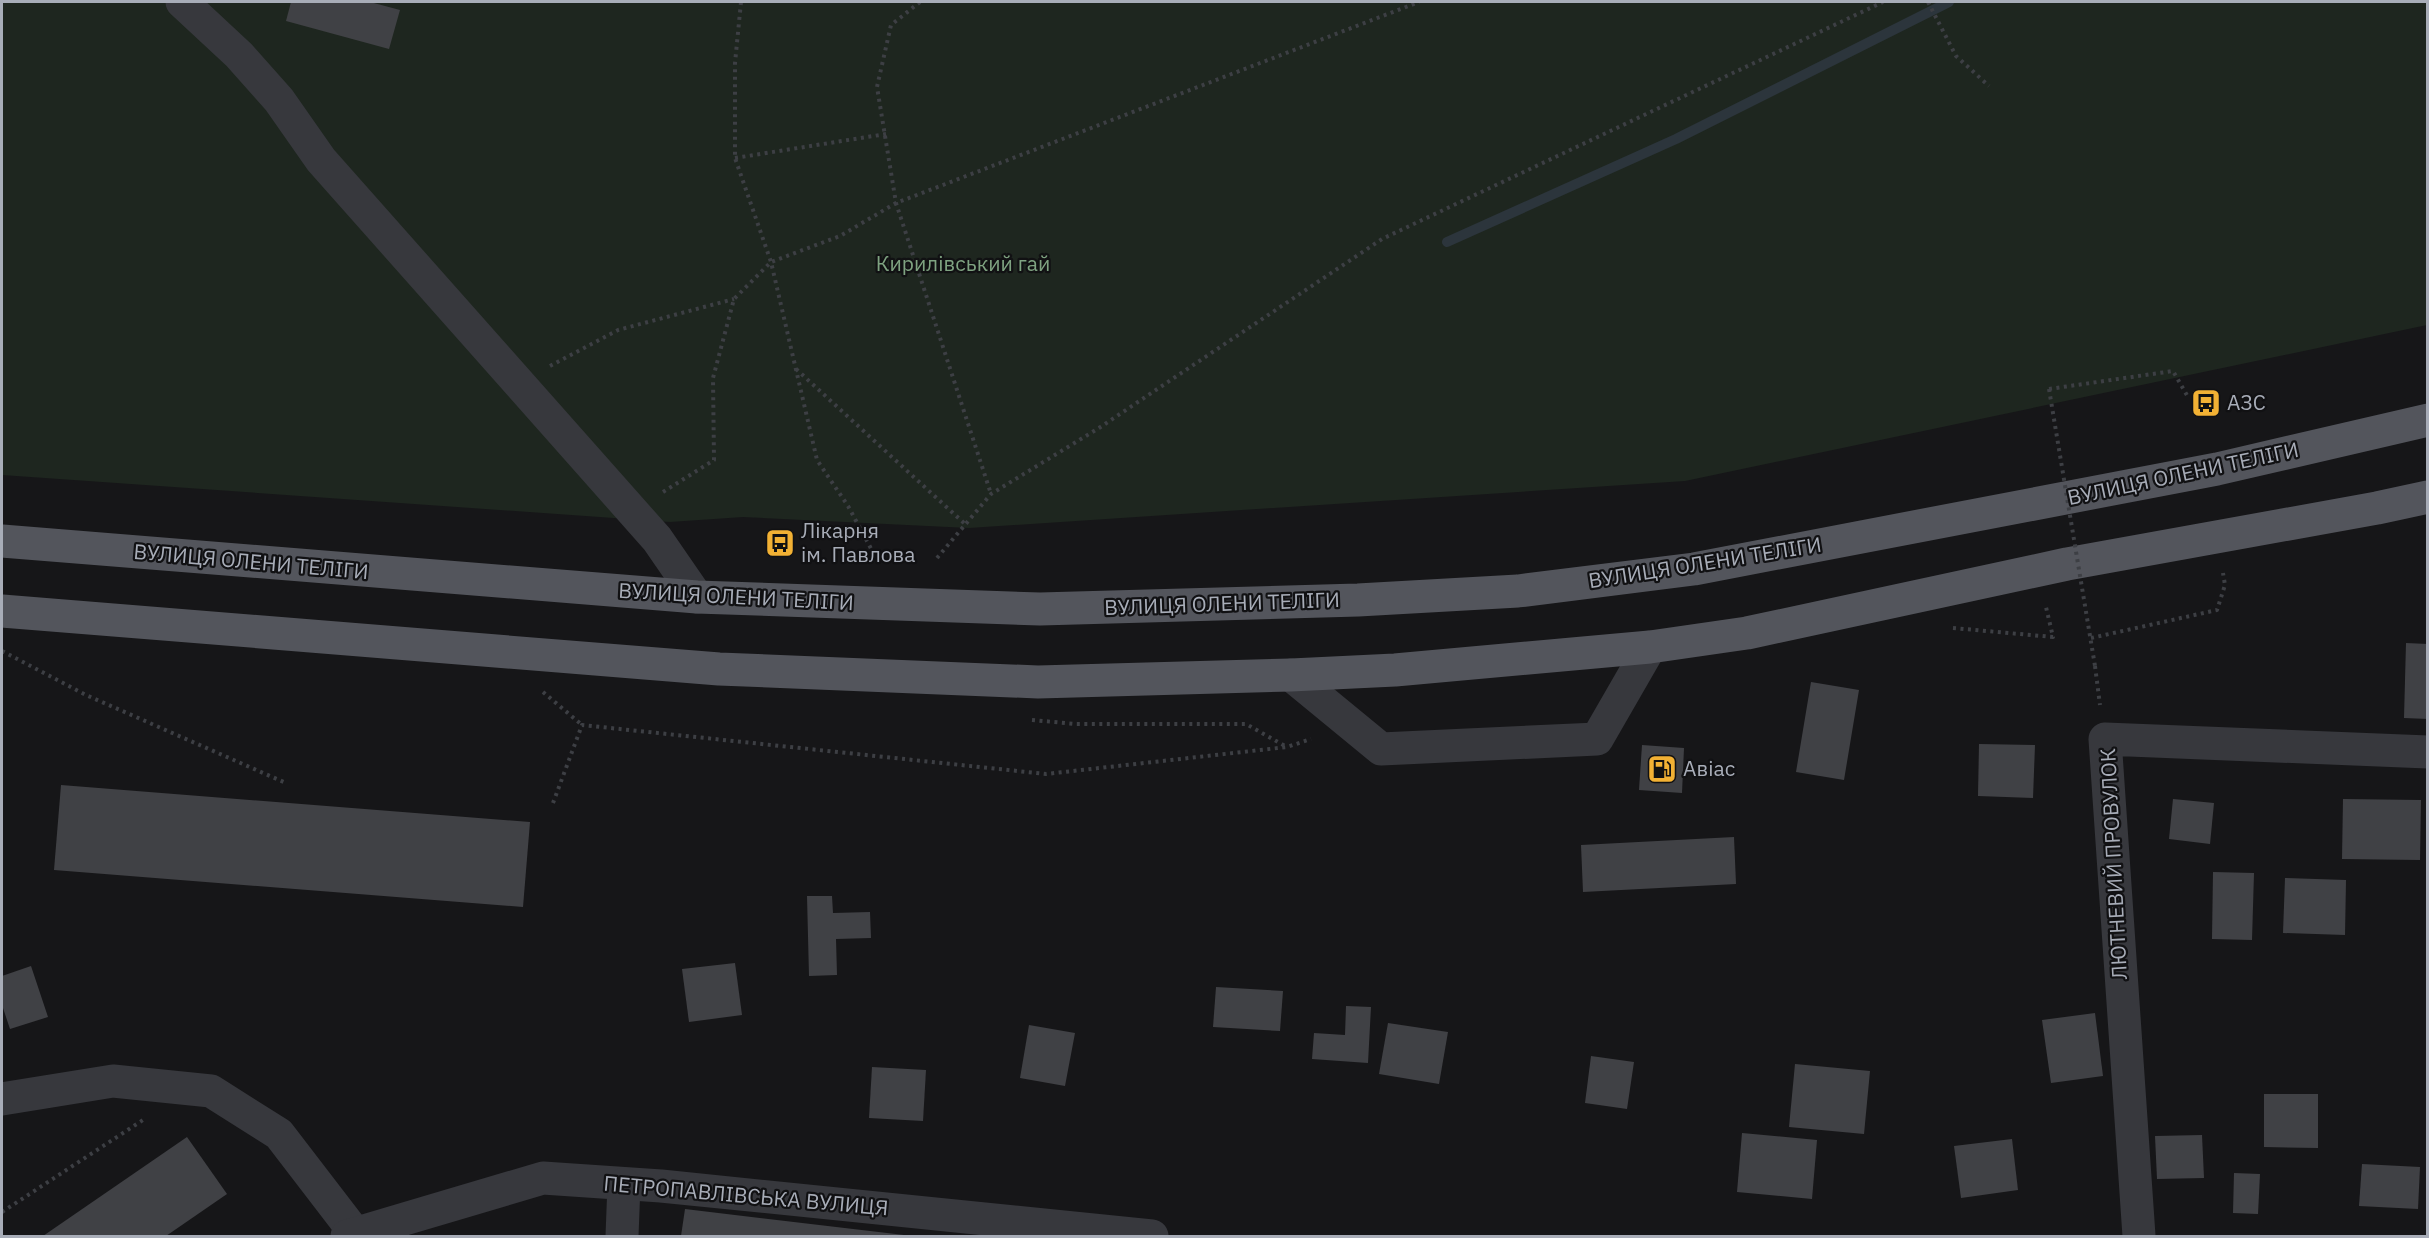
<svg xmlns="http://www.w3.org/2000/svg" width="2429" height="1238" viewBox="0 0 2429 1238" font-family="'IBM Plex Sans',sans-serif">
  <rect width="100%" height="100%" fill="#161618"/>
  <path fill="#1e261f" d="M 2,2 L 2427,2 L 2427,325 L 1685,481 L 969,528 L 743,517 L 670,522 L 2,475 Z"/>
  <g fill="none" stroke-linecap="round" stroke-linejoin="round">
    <path stroke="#2c353c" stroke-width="10" d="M 1447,242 L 1676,139 L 1949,2"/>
  </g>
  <g fill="#404145">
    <path d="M 291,2 L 370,2 L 400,10 L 389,49 L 286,21 Z"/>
    <path d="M 2406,643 L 2428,644 L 2428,719 L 2404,718 Z"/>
    <path d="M 1811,682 L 1859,690 L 1844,780 L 1796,772 Z"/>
    <path d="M 1979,744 L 2035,745 L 2033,798 L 1978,796 Z"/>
    <path d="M 1642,745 L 1684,748 L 1682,793 L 1639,790 Z"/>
    <path d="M 61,785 L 530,822 L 523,907 L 54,870 Z"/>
    <path d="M 2173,799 L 2214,803 L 2210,844 L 2169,839 Z"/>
    <path d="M 2343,799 L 2421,800 L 2420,860 L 2342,859 Z"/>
    <path d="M 1734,837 L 1736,884 L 1583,892 L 1581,845 Z"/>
    <path d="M 2213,872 L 2254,873 L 2252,940 L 2212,939 Z"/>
    <path d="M 2285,878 L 2346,880 L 2345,935 L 2283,933 Z"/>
    <path d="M 807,896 L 832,896 L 833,913 L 870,912 L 871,938 L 836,939 L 837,975 L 809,976 Z"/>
    <path d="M 735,963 L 742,1015 L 689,1022 L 682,969 Z"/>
    <path d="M 31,966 L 48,1017 L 10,1029 L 2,1005 L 2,976 Z"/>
    <path d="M 1216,987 L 1283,991 L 1280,1031 L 1213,1027 Z"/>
    <path d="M 1346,1006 L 1371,1007 L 1368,1063 L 1312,1059 L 1314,1033 L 1345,1035 Z"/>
    <path d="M 2095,1013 L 2103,1076 L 2051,1083 L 2042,1020 Z"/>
    <path d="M 1388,1023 L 1448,1032 L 1439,1084 L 1379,1074 Z"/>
    <path d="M 1029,1025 L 1075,1033 L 1065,1086 L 1020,1078 Z"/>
    <path d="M 1591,1056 L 1634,1062 L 1627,1109 L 1585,1103 Z"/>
    <path d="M 1795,1064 L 1870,1071 L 1864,1134 L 1789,1127 Z"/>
    <path d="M 872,1067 L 926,1070 L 923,1121 L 869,1118 Z"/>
    <path d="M 2264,1094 L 2318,1094 L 2318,1148 L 2264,1147 Z"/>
    <path d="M 1742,1133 L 1817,1140 L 1812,1199 L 1737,1192 Z"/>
    <path d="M 2202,1135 L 2204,1178 L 2157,1179 L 2155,1136 Z"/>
    <path d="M 187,1137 L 227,1194 L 166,1236 L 43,1236 Z"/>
    <path d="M 2012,1139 L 2018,1190 L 1961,1198 L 1954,1146 Z"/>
    <path d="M 2362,1164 L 2420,1167 L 2418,1209 L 2359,1206 Z"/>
    <path d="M 2234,1173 L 2260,1174 L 2258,1214 L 2233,1213 Z"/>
    <path d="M 685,1209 L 904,1235 L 904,1236 L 681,1236 Z"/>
  </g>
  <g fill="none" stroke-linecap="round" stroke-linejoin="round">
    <g stroke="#3d3f44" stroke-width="4" stroke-dasharray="3 4.5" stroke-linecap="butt">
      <path d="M 741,2 L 735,63 L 735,158 L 771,262 L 817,460 L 848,506 L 875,556"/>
      <path d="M 920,2 L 891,25 L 877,87 L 896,203 L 991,494"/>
      <path d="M 1928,2 L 1956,56 L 1989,86"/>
      <path d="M 735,158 L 886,134"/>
      <path d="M 550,366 L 618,330 L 734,299"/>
      <path d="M 796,369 L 965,524"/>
      <path d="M 2049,389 L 2173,371 L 2188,397"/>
      <path d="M 663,492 L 714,460 L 713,378 L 734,299 L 771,262 L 840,236 L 896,203 L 1419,2"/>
      <path d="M 937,558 L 991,494 L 1099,428 L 1382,239 L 1883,2"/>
      <path d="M 1953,628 L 2053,637 L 2046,607"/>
      <path d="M 2091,638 L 2217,610 L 2225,585 L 2223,573"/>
      <path d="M 2,651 L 86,695 L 286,783"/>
      <path d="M 2095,666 L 2100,705"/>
      <path d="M 543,692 L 582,725"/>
      <path d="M 1032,720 L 1076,724 L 1246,724 L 1285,746"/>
      <path d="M 553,803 L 582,725 L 1046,774 L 1287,747 L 1311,739"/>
      <path d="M 2,1212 L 143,1120"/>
    </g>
    <g stroke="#37383d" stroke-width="33">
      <path d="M 182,2 L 239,55 L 279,100 L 321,160 L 657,539 L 697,597"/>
      <path d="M 1291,675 L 1381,749 L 1597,739 L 1650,647"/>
      <path d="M 2,1099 L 113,1081 L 211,1091 L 279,1134 L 355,1233"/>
      <path d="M 347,1236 L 543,1178 L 661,1186 L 1152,1236"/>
      <path d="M 622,1236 L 624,1184"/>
      <path d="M 2139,1236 L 2105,739 L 2428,752"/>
    </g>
    <g stroke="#53555c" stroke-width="33">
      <path d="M 2,541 L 697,597 L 1040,609 L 1358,600 L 1518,591 L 1694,569 L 2217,469 L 2428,420"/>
      <path d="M 2,611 L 719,669 L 1038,682 L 1291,675 L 1395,670 L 1650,647 L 1747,633 L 2067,564 L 2377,508 L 2428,497"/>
    </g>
    <path stroke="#3d3f44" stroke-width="4" stroke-dasharray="3 4.5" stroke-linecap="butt" d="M 2049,389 L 2095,666"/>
  </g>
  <defs>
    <g id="bus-square" transform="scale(1.5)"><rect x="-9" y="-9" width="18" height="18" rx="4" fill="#f2b134" stroke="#111113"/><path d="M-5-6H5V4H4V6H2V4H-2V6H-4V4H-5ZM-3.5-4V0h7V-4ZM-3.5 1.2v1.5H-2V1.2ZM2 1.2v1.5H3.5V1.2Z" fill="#111"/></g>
    <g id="fuel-square" transform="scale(1.5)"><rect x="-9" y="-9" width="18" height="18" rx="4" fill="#f2b134" stroke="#111113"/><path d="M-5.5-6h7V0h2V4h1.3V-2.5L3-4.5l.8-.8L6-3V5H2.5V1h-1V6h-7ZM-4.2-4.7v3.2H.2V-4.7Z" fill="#111"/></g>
  </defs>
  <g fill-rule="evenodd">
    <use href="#bus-square" x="2206" y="403"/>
    <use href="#bus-square" x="780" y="543"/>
    <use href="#fuel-square" x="1662" y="769"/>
  </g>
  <g text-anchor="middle" stroke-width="4.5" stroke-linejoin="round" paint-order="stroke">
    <g font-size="21" fill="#7fa381" stroke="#111113">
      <text x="963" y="271">Кирилівський гай</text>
    </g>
    <g font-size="21" fill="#a8adb8" stroke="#111113" text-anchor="start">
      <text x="2227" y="410">АЗС</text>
      <text x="801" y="538">Лікарня<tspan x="801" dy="24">ім. Павлова</tspan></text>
      <text x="1683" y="776">Авіас</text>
    </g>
    <g font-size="21" fill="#a8adb8" stroke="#111113">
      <text transform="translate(2183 474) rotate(-12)" y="7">ВУЛИЦЯ ОЛЕНИ ТЕЛІГИ</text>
      <text transform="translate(251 562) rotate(5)" y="7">ВУЛИЦЯ ОЛЕНИ ТЕЛІГИ</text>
      <text transform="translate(1705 563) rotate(-9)" y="7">ВУЛИЦЯ ОЛЕНИ ТЕЛІГИ</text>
      <text transform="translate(736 597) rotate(3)" y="7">ВУЛИЦЯ ОЛЕНИ ТЕЛІГИ</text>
      <text transform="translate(1222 604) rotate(-2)" y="7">ВУЛИЦЯ ОЛЕНИ ТЕЛІГИ</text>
      <text transform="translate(2114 864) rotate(-93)" y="7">ЛЮТНЕВИЙ ПРОВУЛОК</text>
      <text transform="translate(746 1196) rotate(5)" y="7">ПЕТРОПАВЛІВСЬКА ВУЛИЦЯ</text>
    </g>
  </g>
  <rect width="2429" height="1238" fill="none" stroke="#a8adb8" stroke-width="6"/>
</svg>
